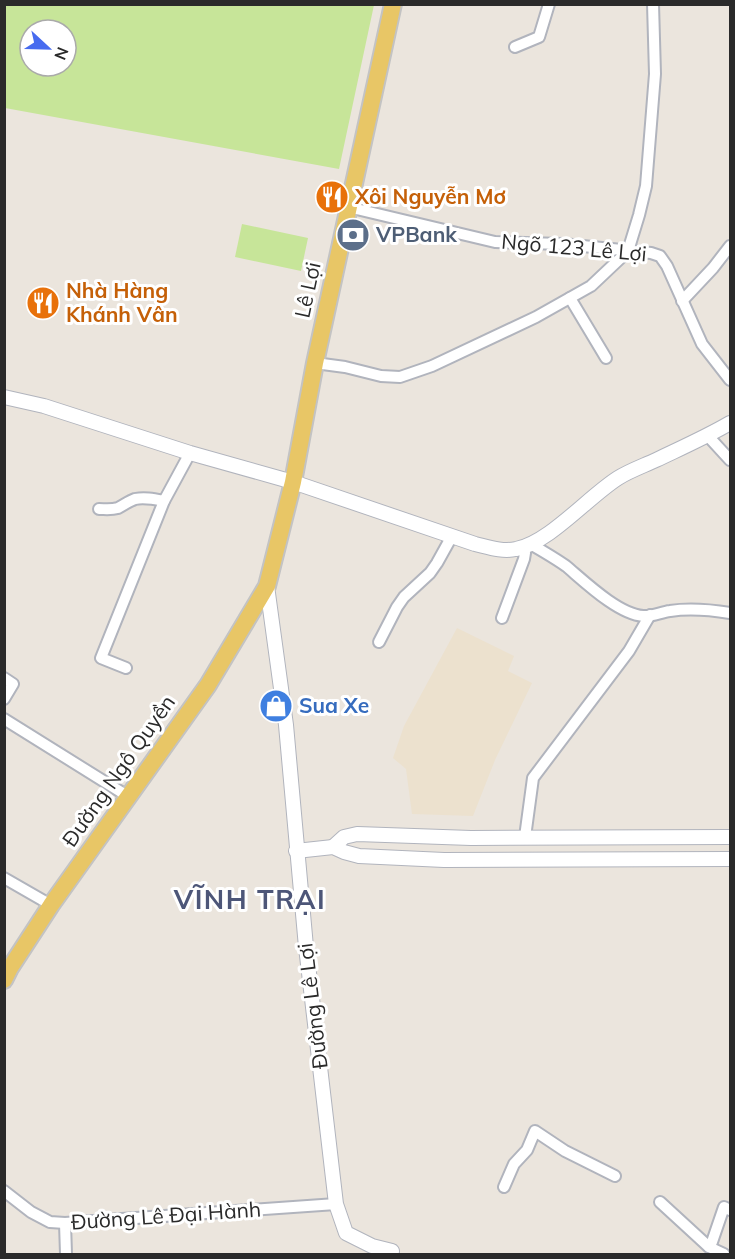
<svg xmlns="http://www.w3.org/2000/svg" width="735" height="1259" viewBox="0 0 735 1259" font-family="Mulish,sans-serif">
  <rect width="100%" height="100%" fill="#ebe5dd"/>
  <path fill="#ece1ce" d="M 457,628 L 514,656 L 508,671 L 532,683 L 495,760 L 473,816 L 412,814 L 406,769 L 393,758 L 404,726 Z"/>
  <g fill="#c7e599" fill-rule="evenodd">
    <path d="M 4,5 L 374,5 L 339,169 L 5,108 ZM 30,30 L 66,30 L 66,66 L 30,66 Z"/>
    <path d="M 242,224 L 308,238 L 301,271 L 235,257 Z"/>
  </g>
  <g fill="none" stroke-linecap="round" stroke-linejoin="round">
    <g stroke="#b1b4bd" stroke-width="14">
      <g id="minor">
        <path d="M 515,47 L 539,37 L 549,4"/>
        <path d="M 348,207 L 495,242 L 563,244 L 651,253 L 660,256 L 667,266 L 702,344 L 730,380"/>
        <path d="M 570,298 L 606,358"/>
        <path d="M 682,301 L 713,268 L 730,246"/>
        <path d="M 315,363 L 345,367 L 381,376 L 400,377 L 432,366 L 536,317 L 591,286 L 628,251 L 639,215 L 646,186 L 655,74 L 653,4"/>
        <path d="M 708,436 L 730,460"/>
        <path d="M 99,509 C 105,509 111,510 118,508 C 124,505 129,501 135,499 C 145,497 154,499 164,501"/>
        <path d="M 531,544 C 542,551 555,558 566,566 C 585,582 618,614 643,616 C 652,617 661,612 670,611 C 690,608 711,610 730,613"/>
        <path d="M 502,618 L 524,559 L 525,553 L 523,547"/>
        <path d="M 379,642 L 397,607 L 404,597 L 430,573 L 437,563 L 452,536"/>
        <path d="M 126,668 L 101,658 L 164,501 L 190,453"/>
        <path d="M 4,678 L 13,684 L 4,699"/>
        <path d="M 4,719 L 129,797"/>
        <path d="M 525,837 L 533,778 L 629,651 L 650,615"/>
        <path d="M 4,878 L 51,905"/>
        <path d="M 504,1187 L 514,1164 L 527,1150 L 535,1131 L 565,1151 L 615,1176"/>
        <path d="M 4,1191 L 31,1212 L 50,1222 L 65,1223 L 336,1204"/>
        <path d="M 660,1202 L 709,1247 L 724,1254"/>
        <path d="M 65,1223 L 66,1254"/>
        <path d="M 709,1247 L 712,1242 L 724,1207 L 730,1210"/>
      </g>
    </g>
    <g stroke="#b1b4bd" stroke-width="16">
      <g id="tertiary">
        <path d="M 4,397 L 44,406 L 190,453 L 293,482 L 475,544 C 488,547 502,552 516,549 C 549,543 588,497 618,478 C 629,471 643,466 656,460 C 681,448 706,437 730,423"/>
        <path d="M 267,586 L 286,725 L 306,947 L 336,1204 L 346,1233 L 372,1246 L 392,1251"/>
        <path d="M 333,847 L 344,837 L 357,834 L 471,838 L 730,837"/>
        <path d="M 296,851 L 333,847 L 344,852 L 359,856 L 444,860 L 730,859"/>
      </g>
    </g>
    <g stroke="#c3c3c3" stroke-width="20">
      <path id="primary" d="M 4,980 L 10,968 L 51,905 L 208,685 L 267,586 L 293,482 L 315,363 L 393,4"/>
    </g>
    <use href="#minor" stroke="#fff" stroke-width="10"/>
    <use href="#tertiary" stroke="#fff" stroke-width="14"/>
    <use href="#primary" stroke="#e8c666" stroke-width="16"/>
  </g>
  <defs>
    <g id="restaurant-disc" transform="scale(1.725)"><circle r="9.5" fill="#e8710a" stroke="#fff"/><path d="M-5-6h1v4h1v-4h1v4h1v-4h1v5L-1.5 .5V6h-2V.5L-5-1ZM5-6V6H3V1.5H1.5Q1.5-4 5-6Z" fill="#fff"/></g>
    <g id="bank-disc" transform="scale(1.725)"><circle r="9.5" fill="#5c6f8a" stroke="#fff"/><path d="M-6-4H6V4H-6ZM0-2.3a2.3 2.3 0 1 0 0 4.6a2.3 2.3 0 1 0 0-4.6Z" fill="#fff"/></g>
    <g id="shop-disc" transform="scale(1.725)"><circle r="9.5" fill="#3f7fe0" stroke="#fff"/><path d="M-5-2.5h2.3a2.7 3.5 0 0 1 5.4 0H5L5.5 6h-11ZM-1.5-2.5h3a1.5 2.3 0 0 0-3 0Z" fill="#fff"/></g>
  </defs>
  <g fill-rule="evenodd">
    <use href="#restaurant-disc" x="332" y="197"/>
    <use href="#bank-disc" x="353" y="235"/>
    <use href="#restaurant-disc" x="43" y="303"/>
    <use href="#shop-disc" x="276" y="706"/>
  </g>
  <g text-anchor="middle" stroke-width="6" stroke-linejoin="round" paint-order="stroke">
    <g font-size="21" font-weight="bold" fill="#c56008" stroke="#fff" text-anchor="start">
      <text x="355" y="204">Xôi Nguyễn Mơ</text>
      <text x="66" y="298">Nhà Hàng<tspan x="66" dy="24">Khánh Vân</tspan></text>
    </g>
    <g font-size="21" font-weight="bold" fill="#4e5e75" stroke="#fff" text-anchor="start">
      <text x="376" y="242">VPBank</text>
    </g>
    <g font-size="21" fill="#2a2a2a" stroke="#fff">
      <text transform="translate(574 248) rotate(5)" y="7">Ngõ 123 Lê Lợi</text>
      <text transform="translate(308 290) rotate(-78)" y="7">Lê Lợi</text>
      <text transform="translate(119 771) rotate(-55)" y="7">Đường Ngô Quyền</text>
      <text transform="translate(313 1006) rotate(-97)" y="7">Đường Lê Lợi</text>
      <text transform="translate(166 1216) rotate(-4)" y="7">Đường Lê Đại Hành</text>
    </g>
    <g font-size="21" font-weight="bold" fill="#366cbe" stroke="#fff" text-anchor="start">
      <text x="299" y="713">Sua Xe</text>
    </g>
    <g font-size="27" font-weight="bold" letter-spacing="1.5" fill="#4d5678" stroke="#fff">
      <text x="250" y="909">VĨNH TRẠI</text>
    </g>
  </g>
  <rect width="735" height="1259" fill="none" stroke="#2a2a2a" stroke-width="12"/>
  <g transform="translate(48 48) rotate(112)"><circle r="28" fill="#ffffff" stroke="#aaaaaa" stroke-width="1.5"/>
  <path d="M0-4.5L10 22L0 15L-10 22Z" fill="#476bef"/>
  <text y="-9" font-size="16" font-weight="bold" text-anchor="middle" fill="#2a2a2a">N</text>
  </g>
</svg>
